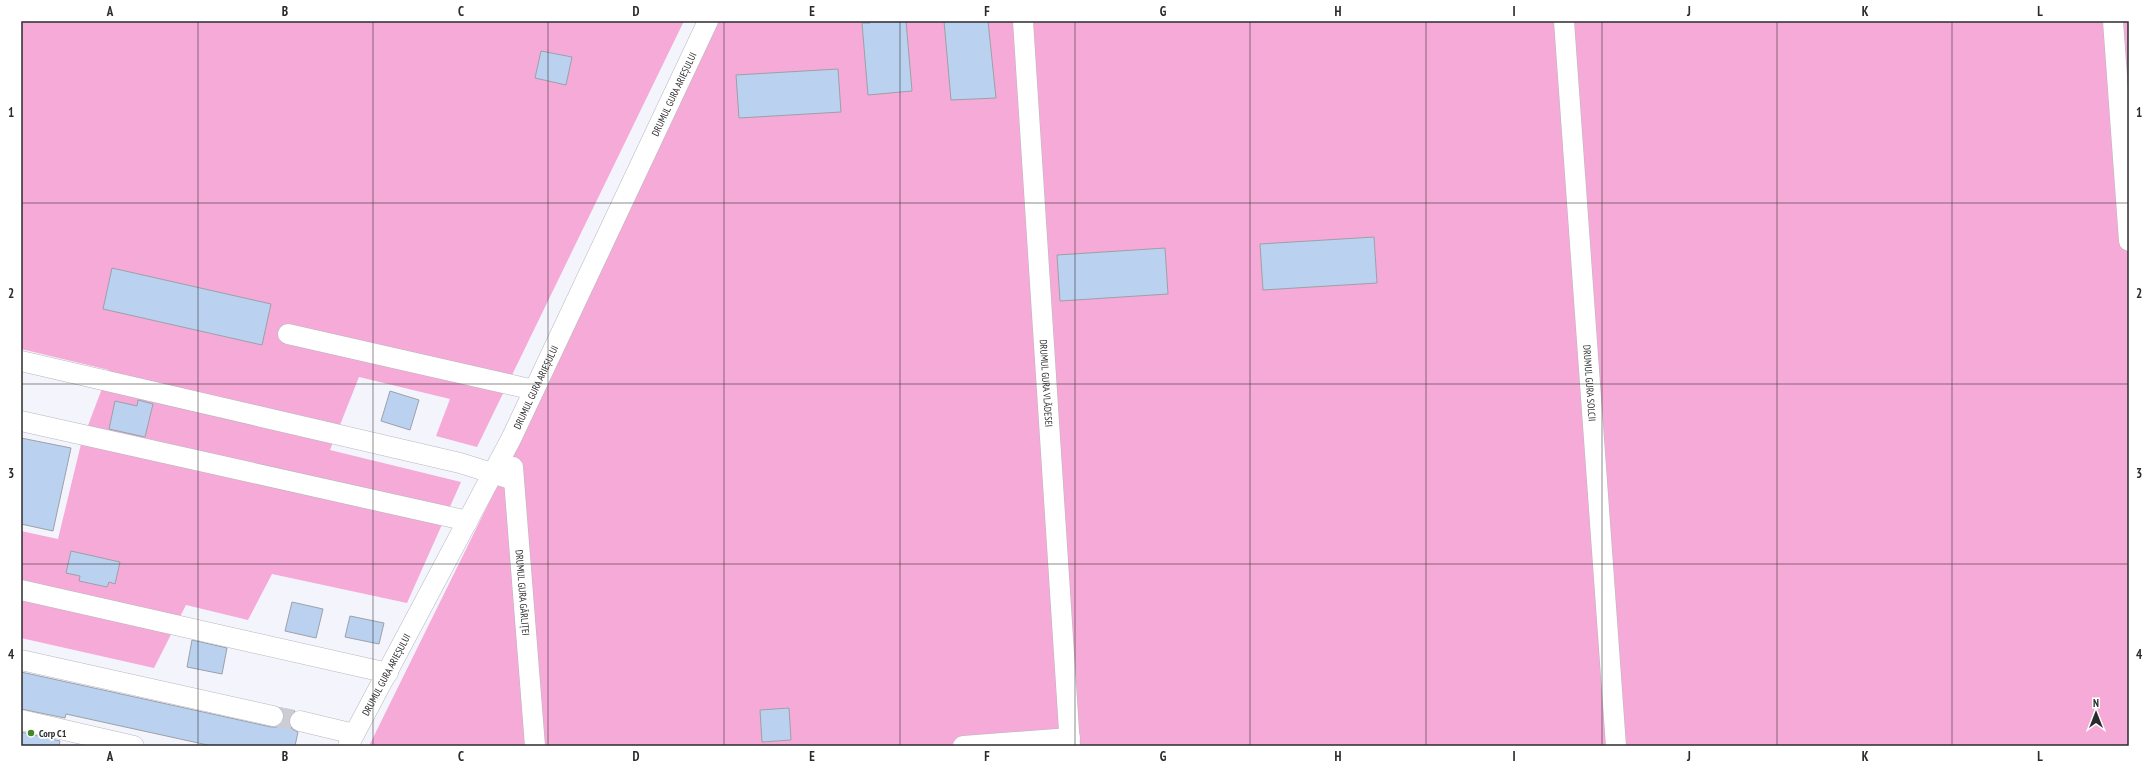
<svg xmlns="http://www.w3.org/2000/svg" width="2150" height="767" viewBox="0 0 2150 767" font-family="'PT Sans Narrow',sans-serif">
  <rect width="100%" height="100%" fill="#f4f4fd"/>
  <g fill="#f6aad7">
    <path d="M 21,21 L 684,21 L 477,447 L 436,436 L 450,399 L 359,377 L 330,450 L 461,482 L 407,603 L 272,574 L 248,620 L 186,605 L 154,668 L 21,638 L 21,531 L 58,539 L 81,444 L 109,370 L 21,349 Z"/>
    <path d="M 717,21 L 2129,21 L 2129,746 L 369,746 L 517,446 Z"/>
  </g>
  <g fill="#bbd1f0" stroke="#9ba1a8">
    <path d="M 870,21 L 906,21 L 912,91 L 868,95 L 862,23 L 870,23 Z"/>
    <path d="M 944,21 L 988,21 L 996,98 L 951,100 Z"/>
    <path d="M 541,51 L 572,57 L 566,85 L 535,78 Z"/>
    <path d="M 838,69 L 841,112 L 739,118 L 736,75 Z"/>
    <path d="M 1374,237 L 1377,283 L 1263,290 L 1260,244 Z"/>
    <path d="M 1165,248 L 1168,294 L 1060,301 L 1057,255 Z"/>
    <path d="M 112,268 L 271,304 L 262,345 L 103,309 Z"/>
    <path d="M 390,391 L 419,400 L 410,430 L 381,421 Z"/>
    <path d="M 138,400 L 153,404 L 145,437 L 109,429 L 115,401 L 137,406 Z"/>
    <path d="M 21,438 L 71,448 L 53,531 L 21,524 Z"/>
    <path d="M 71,551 L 120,562 L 115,584 L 109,582 L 107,587 L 79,581 L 80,576 L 66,573 Z"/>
    <path d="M 292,602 L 323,609 L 316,638 L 285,631 Z"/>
    <path d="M 350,616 L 384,623 L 379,644 L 345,637 Z"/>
    <path d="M 192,640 L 227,648 L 222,674 L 187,667 Z"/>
    <path d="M 21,672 L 271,727 L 277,727 L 282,723 L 284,718 L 281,708 L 295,711 L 289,719 L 292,729 L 298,732 L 295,746 L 212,746 L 66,714 L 65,718 L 21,709 Z"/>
    <path d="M 789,708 L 791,740 L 762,742 L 760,710 Z"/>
    <path d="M 21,732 L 60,741 L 59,746 L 21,746 Z"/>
  </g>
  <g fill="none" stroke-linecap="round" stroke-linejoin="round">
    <path stroke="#ccccd4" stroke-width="20" stroke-dasharray="20 10" stroke-linecap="butt" d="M 273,716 L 300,721"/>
    <g stroke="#b7b7bf" stroke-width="21">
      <g id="minor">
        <path id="s1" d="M 1023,21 L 1070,746"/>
        <path id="s2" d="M 1564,21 L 1616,746"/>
        <path d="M 2113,21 L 2129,241"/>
        <path d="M 288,334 L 534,390"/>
        <path d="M 21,361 L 460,463 L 514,480"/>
        <path d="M 21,421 L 468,521"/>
        <path id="s3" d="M 513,467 L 535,746"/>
        <path d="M 21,590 L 388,673"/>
        <path d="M 21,660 L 273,716"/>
        <path d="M 21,720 L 134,746"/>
        <path d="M 300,721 L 354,734"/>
        <path id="s4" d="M 348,746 L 511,439 L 708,21"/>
        <path d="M 963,746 L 1070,738"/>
      </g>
    </g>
    <use href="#minor" stroke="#fff" stroke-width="20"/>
  </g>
  <path fill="none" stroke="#2b2b2e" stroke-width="1" stroke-opacity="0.55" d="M 198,21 L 198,746M 373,21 L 373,746M 548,21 L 548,746M 724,21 L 724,746M 900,21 L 900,746M 1075,21 L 1075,746M 1250,21 L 1250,746M 1426,21 L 1426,746M 1602,21 L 1602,746M 1777,21 L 1777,746M 1952,21 L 1952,746M 21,203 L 2129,203M 21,384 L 2129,384M 21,564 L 2129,564"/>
  <circle fill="#41872c" stroke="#fff" stroke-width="1.5" cx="31" cy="733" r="4"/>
  <g text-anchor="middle" stroke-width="3.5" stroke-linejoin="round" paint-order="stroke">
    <g font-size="10" fill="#2b2b2e" stroke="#fff">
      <text dy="4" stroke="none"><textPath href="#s4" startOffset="729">DRUMUL GURA ARIEȘULUI</textPath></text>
      <text dy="4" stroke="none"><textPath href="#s1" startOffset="363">DRUMUL GURA VLĂDESEI</textPath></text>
      <text dy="4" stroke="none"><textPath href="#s2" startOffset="363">DRUMUL GURA SOLCII</textPath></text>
      <text dy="4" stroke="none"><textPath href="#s4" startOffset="405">DRUMUL GURA ARIEȘULUI</textPath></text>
      <text dy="4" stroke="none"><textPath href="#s3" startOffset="126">DRUMUL GURA GÂRLIȚEI</textPath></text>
      <text dy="4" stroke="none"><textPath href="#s4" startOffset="81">DRUMUL GURA ARIEȘULUI</textPath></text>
    </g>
    <g font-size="10" font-weight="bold" fill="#2b2b2e" stroke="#fff" text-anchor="start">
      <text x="39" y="737">Corp C1</text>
    </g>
  </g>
  <rect width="2150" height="767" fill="none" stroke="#ffffff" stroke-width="44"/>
  <g transform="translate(2096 713)" stroke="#ffffff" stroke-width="3" paint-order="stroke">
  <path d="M0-3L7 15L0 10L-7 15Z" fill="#2b2b2e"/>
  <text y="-6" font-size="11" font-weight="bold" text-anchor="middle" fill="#2b2b2e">N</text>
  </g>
  <rect x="22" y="22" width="2106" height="723" fill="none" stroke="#2b2b2e" stroke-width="1.5"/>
  <g font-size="13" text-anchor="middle" font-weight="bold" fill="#2b2b2e">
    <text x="110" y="16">A</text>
    <text x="285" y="16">B</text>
    <text x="461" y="16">C</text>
    <text x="636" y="16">D</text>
    <text x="812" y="16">E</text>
    <text x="987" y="16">F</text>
    <text x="1163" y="16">G</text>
    <text x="1338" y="16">H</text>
    <text x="1514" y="16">I</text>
    <text x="1689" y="16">J</text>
    <text x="1865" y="16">K</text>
    <text x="2040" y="16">L</text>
    <text x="11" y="117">1</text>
    <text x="2139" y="117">1</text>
    <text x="11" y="298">2</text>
    <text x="2139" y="298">2</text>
    <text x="11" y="478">3</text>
    <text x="2139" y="478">3</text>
    <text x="11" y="659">4</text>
    <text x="2139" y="659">4</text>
    <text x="110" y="761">A</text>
    <text x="285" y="761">B</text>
    <text x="461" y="761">C</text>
    <text x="636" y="761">D</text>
    <text x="812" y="761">E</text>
    <text x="987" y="761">F</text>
    <text x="1163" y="761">G</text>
    <text x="1338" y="761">H</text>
    <text x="1514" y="761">I</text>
    <text x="1689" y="761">J</text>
    <text x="1865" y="761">K</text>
    <text x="2040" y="761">L</text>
  </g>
</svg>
